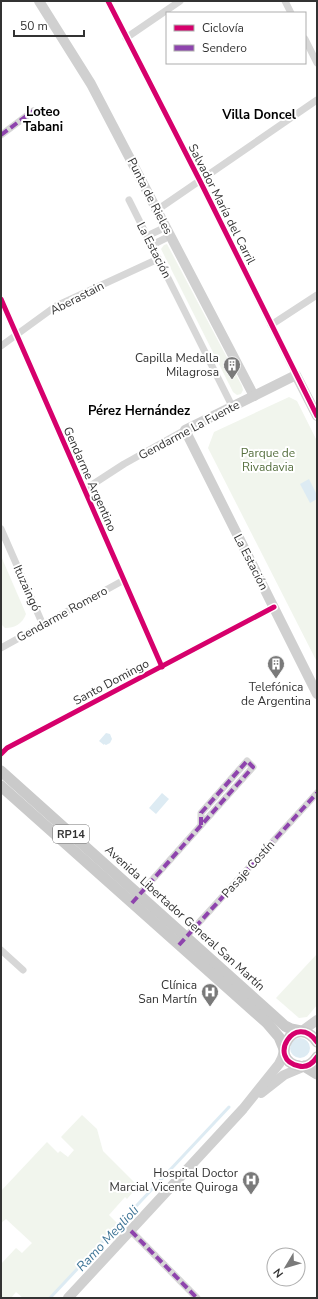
<svg xmlns="http://www.w3.org/2000/svg" width="318" height="1299" viewBox="0 0 318 1299" font-family="'Nunito Sans',sans-serif">
  <rect width="100%" height="100%" fill="#fff"/>
  <g fill="#f1f5ed">
    <path d="M 167,244 L 242,386 L 243,390 L 241,394 L 237,395 L 233,392 L 161,249 L 164,245 Z"/>
    <path d="M 289,397 L 297,401 L 317,441 L 317,662 L 208,448 L 214,432 Z"/>
    <path d="M 1,556 L 26,614 C 22,624 15,628 5,628 L 1,624 Z"/>
    <path d="M 317,954 L 317,1005 L 307,1017 L 299,1018 L 276,998 Z"/>
    <path d="M 82,1115 L 97,1129 L 103,1151 L 138,1186 L 127,1199 L 125,1197 L 109,1215 L 118,1224 L 49,1298 L 23,1298 L 16,1292 L 11,1298 L 1,1298 L 1,1264 L 16,1248 L 22,1253 L 32,1243 L 6,1219 L 1,1223 L 1,1191 L 47,1142 L 58,1153 L 60,1151 L 68,1157 L 74,1150 L 61,1137 Z"/>
  </g>
  <g fill="#ddebf3">
    <path d="M 309,479 L 317,495 L 317,499 L 310,503 L 300,484 Z"/>
    <path d="M 106,733 L 110,734 L 112,739 L 110,743 L 106,745 L 104,744 L 104,745 L 99,741 Z"/>
    <path d="M 162,793 L 169,799 L 156,814 L 149,808 Z"/>
    <circle cx="300" cy="1048" r="10"/>
  </g>
  <g fill="none" stroke-linecap="round" stroke-linejoin="round">
    <path stroke="#ddebf3" stroke-width="3" d="M 50,1298 L 229,1107"/>
    <g stroke="#d7d7d7" stroke-width="7">
      <path d="M 108,1 L 200,181 L 296,375"/>
      <path d="M 285,1 L 291,13"/>
      <path d="M 126,38 L 180,1"/>
      <path d="M 305,39 L 317,63"/>
      <path d="M 1,135 L 33,111"/>
      <path d="M 129,200 L 232,406"/>
      <path d="M 157,210 L 317,100"/>
      <path d="M 147,236 L 166,227"/>
      <path d="M 152,245 L 170,236"/>
      <path d="M 1,299 L 162,667"/>
      <path d="M 271,325 L 317,295"/>
      <path d="M 1,346 L 56,306 L 158,259"/>
      <path d="M 84,490 L 124,464 L 185,430"/>
      <path d="M 1,529 L 43,625"/>
      <path d="M 1,648 L 124,580"/>
      <path d="M 1,754 L 7,748 L 274,607"/>
      <path d="M 136,898 L 253,767 L 247,761 L 201,813 L 201,825"/>
      <path d="M 183,940 L 317,793"/>
      <path d="M 1,950 L 23,970"/>
      <path d="M 131,1231 L 197,1298"/>
    </g>
    <g stroke="#d0d0d0" stroke-width="10">
      <path d="M 39,1 L 91,84 L 254,396"/>
      <path d="M 317,416 L 296,375 L 185,430 L 317,694"/>
      <path d="M 302,1031 L 317,1020"/>
      <path d="M 261,1093 L 284,1075 L 303,1067"/>
      <path d="M 68,1298 L 243,1109 L 279,1064 L 282,1058 L 284,1051"/>
    </g>
    <g stroke="#cacaca" stroke-width="11">
      <path d="M 1,771 L 285,1026 L 291,1029 L 301,1031"/>
      <path d="M 1,786 L 267,1023 L 279,1037 L 284,1049"/>
      <path d="M 317,1042 C 295,1011 266,1060 299,1066 C 307,1068 313,1063 317,1057"/>
      <path d="M 304,1066 L 317,1074"/>
    </g>
    <g stroke="#8e44ad" stroke-width="4" stroke-dasharray="8 4" stroke-linecap="butt">
      <path d="M 1,135 L 33,111"/>
      <path d="M 132,903 L 253,767 L 247,761 L 201,813 L 201,825"/>
      <path d="M 179,945 L 317,793"/>
      <path d="M 131,1231 L 197,1298"/>
    </g>
    <g stroke="#fff" stroke-width="8">
      <g id="cycleway">
        <path d="M 108,1 L 200,181 L 317,416"/>
        <path d="M 1,299 L 162,667"/>
        <path d="M 1,754 L 7,748 L 274,607"/>
        <path d="M 317,1042 C 295,1011 266,1060 299,1066 C 307,1068 313,1063 317,1057"/>
      </g>
    </g>
    <use href="#cycleway" stroke="#d6006c" stroke-width="5"/>
  </g>
  <defs>
    <g id="building-pin" transform="scale(0.9)"><path d="M0 17L-7.5 6A9.5 9.5 0 1 1 7.5 6Z" fill="#7a7a7a" stroke="#fff"/><path d="M-4-6H4V6H1V3H-1V6H-4ZM-2.5-4.3h1.7v1.8h-1.7ZM.8-4.3h1.7v1.8H.8ZM-2.5-1h1.7V.8h-1.7ZM.8-1h1.7V.8H.8Z" fill="#fff"/></g>
    <g id="hospital-pin" transform="scale(0.9)"><path d="M0 17L-7.5 6A9.5 9.5 0 1 1 7.5 6Z" fill="#7a7a7a" stroke="#fff"/><path d="M-5-5h3v3.5h4V-5h3V5h-3V1.5h-4V5h-3Z" fill="#fff"/></g>
  </defs>
  <g fill-rule="evenodd">
    <use href="#building-pin" x="232" y="365"/>
    <use href="#building-pin" x="276" y="664"/>
    <use href="#hospital-pin" x="210" y="992"/>
    <use href="#hospital-pin" x="251" y="1180"/>
  </g>
  <g text-anchor="middle" stroke-width="4" stroke-linejoin="round" paint-order="stroke">
    <rect fill="#fff" stroke="#707070" stroke-width="1" x="53" y="825" width="36" height="18" rx="3"/>
    <g font-size="11" font-weight="bold" fill="#333">
      <text x="71" y="838">RP14</text>
    </g>
    <g font-size="12" fill="#333" stroke="#fff">
      <text transform="translate(150 196) rotate(63)" y="4">Punta de Rieles</text>
      <text transform="translate(222 204) rotate(63)" y="4">Salvador María del Carril</text>
      <text transform="translate(154 250) rotate(63)" y="4">La Estación</text>
      <text transform="translate(77 298) rotate(-27)" y="4">Aberastain</text>
      <text transform="translate(189 430) rotate(-28)" y="4">Gendarme La Fuente</text>
      <text transform="translate(90 479) rotate(66)" y="4">Gendarme Argentino</text>
      <text transform="translate(251 562) rotate(63)" y="4">La Estación</text>
      <text transform="translate(27 588) rotate(66)" y="4">Ituzaingó</text>
      <text transform="translate(62 614) rotate(-29)" y="4">Gendarme Romero</text>
      <text transform="translate(111 682) rotate(-28)" y="4">Santo Domingo</text>
      <text transform="translate(248 869) rotate(-48)" y="4">Pasaje Costín</text>
      <text transform="translate(185 918) rotate(42)" y="4">Avenida Libertador General San Martín</text>
    </g>
    <g font-size="12" fill="#333" stroke="#fff" text-anchor="end">
      <text x="219" y="362">Capilla Medalla<tspan x="219" dy="14">Milagrosa</tspan></text>
      <text x="276" y="691" text-anchor="middle">Telefónica<tspan x="276" dy="14">de Argentina</tspan></text>
      <text x="197" y="989">Clínica<tspan x="197" dy="14">San Martín</tspan></text>
      <text x="238" y="1177">Hospital Doctor<tspan x="238" dy="14">Marcial Vicente Quiroga</tspan></text>
    </g>
    <g font-size="12" fill="#56703f" stroke="#fff">
      <text x="268" y="457">Parque de<tspan x="268" dy="14">Rivadavia</tspan></text>
    </g>
    <g font-size="13" font-weight="bold" fill="#000" stroke="#fff">
      <text x="43" y="116">Loteo<tspan x="43" dy="15">Tabani</tspan></text>
      <text x="259" y="119">Villa Doncel</text>
      <text x="139" y="415">Pérez Hernández</text>
    </g>
    <g font-size="13" font-style="italic" fill="#3f7597" stroke="#fff">
      <text transform="translate(107 1238) rotate(-47)" y="5">Ramo Meglioli</text>
    </g>
  </g>
  <rect width="318" height="1299" fill="none" stroke="#333333" stroke-width="4"/>
  <rect x="166" y="12" width="140" height="52" fill="#ffffff" stroke="#adadad"/>
  <rect x="174" y="25" width="20" height="6" fill="#d6006c" stroke="#adadad"/>
  <text x="202" y="32" font-size="12" fill="#333333">Ciclovía</text>
  <rect x="174" y="45" width="20" height="6" fill="#8e44ad" stroke="#adadad"/>
  <text x="202" y="52" font-size="12" fill="#333333">Sendero</text>
  <g transform="translate(286 1267) rotate(232)"><circle r="19" fill="#ffffff" stroke="#adadad"/>
  <path d="M0-3L7 15L0 10L-7 15Z" fill="#7a7a7a"/>
  <text y="-6" font-size="11" font-weight="bold" text-anchor="middle" fill="#333333">N</text>
  </g>
  <path d="M14 30v6h70v-6" fill="none" stroke="#333333" stroke-width="2"/>
  <text x="20" y="30" font-size="12" fill="#333333" stroke="#ffffff" stroke-width="3" paint-order="stroke">50 m</text>
</svg>
